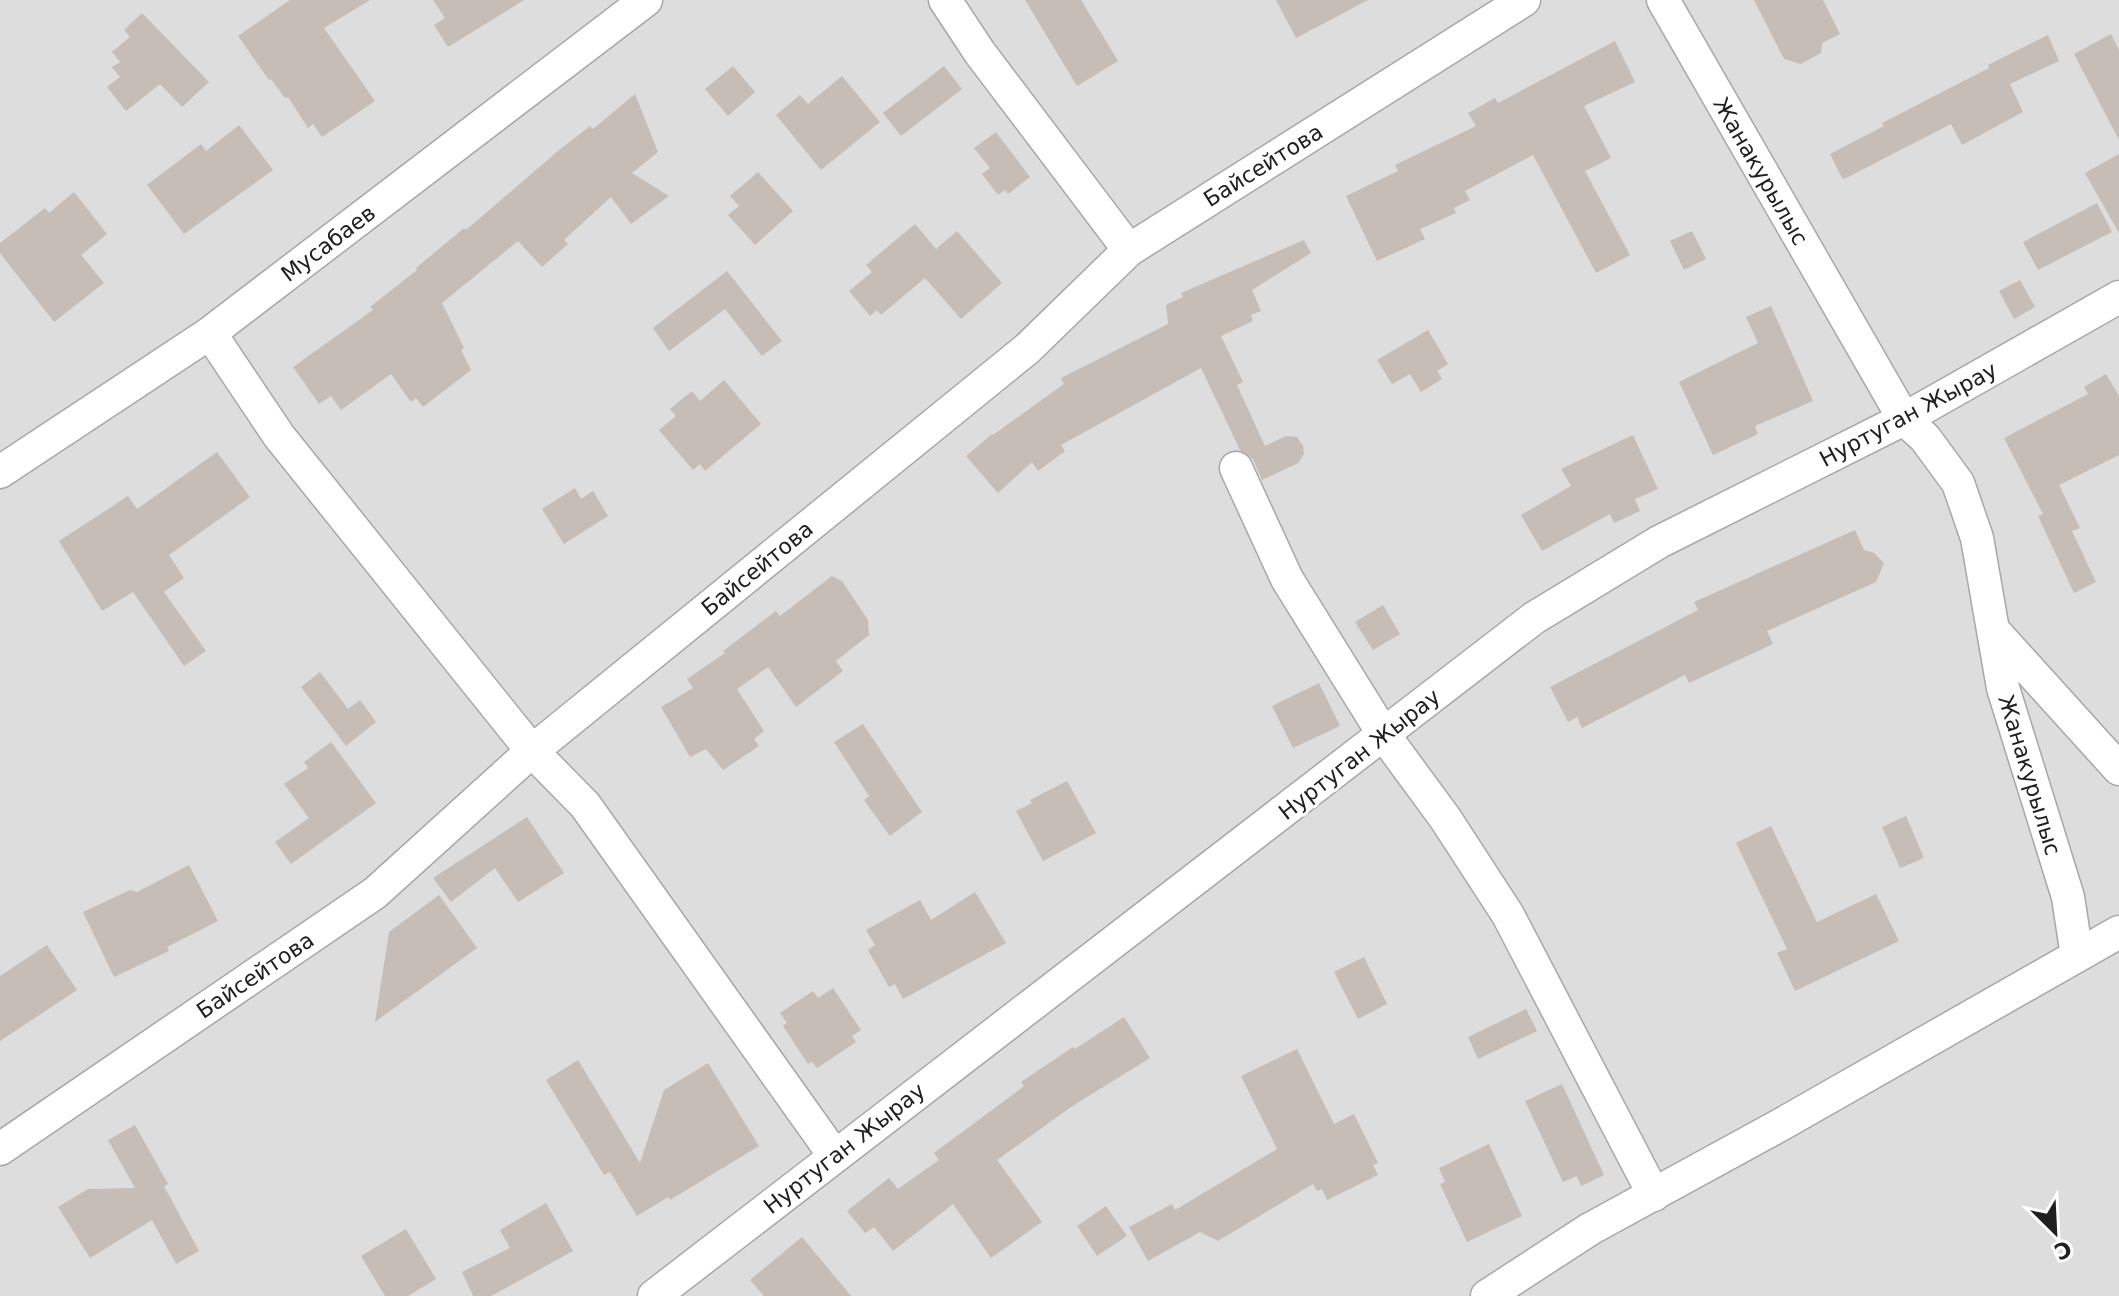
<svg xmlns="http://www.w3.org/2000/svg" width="2119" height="1296" viewBox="0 0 2119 1296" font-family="'DejaVu Sans',sans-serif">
  <rect width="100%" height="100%" fill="#f1ede6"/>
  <rect fill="#dedddd" x="0" y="0" width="2119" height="1296"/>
  <g fill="#c5bdb6">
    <path d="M 290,0 L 370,0 L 324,28 L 375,101 L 322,137 L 313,124 L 308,128 L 288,97 L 285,98 L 271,79 L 269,80 L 238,36 Z"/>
    <path d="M 433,0 L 524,0 L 448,47 L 434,25 L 445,18 Z"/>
    <path d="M 1025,0 L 1081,0 L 1118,61 L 1077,86 Z"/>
    <path d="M 1276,0 L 1368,0 L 1296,38 Z"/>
    <path d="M 1754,0 L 1823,0 L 1840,34 L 1822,43 L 1821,53 L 1801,64 L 1784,59 Z"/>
    <path d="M 142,13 L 209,82 L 182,107 L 160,84 L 126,111 L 107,87 L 120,77 L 112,67 L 120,62 L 112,52 L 130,37 L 124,30 Z"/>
    <path d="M 2111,34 L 2119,50 L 2119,140 L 2074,54 Z"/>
    <path d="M 2048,35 L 2059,61 L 2010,84 L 2023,112 L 1962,145 L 1951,124 L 1844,179 L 1842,178 L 1830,154 L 1884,126 L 1882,123 L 1989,68 L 1988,65 Z"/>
    <path d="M 1615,41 L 1635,82 L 1584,106 L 1611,158 L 1585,171 L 1630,255 L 1596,273 L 1533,155 L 1465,191 L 1470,200 L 1454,208 L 1456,213 L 1420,229 L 1425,239 L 1377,261 L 1346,196 L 1398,171 L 1395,165 L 1476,126 L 1468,113 L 1495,98 L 1498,103 Z"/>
    <path d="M 733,66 L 755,92 L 728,116 L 705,89 Z"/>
    <path d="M 944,66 L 962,89 L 901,136 L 883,113 Z"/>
    <path d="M 842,76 L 880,122 L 821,170 L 776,115 L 800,95 L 808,104 Z"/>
    <path d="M 635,94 L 658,152 L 632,173 L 669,196 L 631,224 L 611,197 L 564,240 L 568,244 L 542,267 L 518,241 L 442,303 L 464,348 L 461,350 L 471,370 L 423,407 L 416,398 L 411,402 L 391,374 L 341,410 L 331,396 L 319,404 L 293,367 L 373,310 L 370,307 L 417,270 L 416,268 L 464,228 L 466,230 L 558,151 L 590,126 L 593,129 Z"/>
    <path d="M 239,125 L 273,170 L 184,234 L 147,185 L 201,144 L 206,151 Z"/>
    <path d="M 996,132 L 1030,177 L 1008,194 L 1005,190 L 998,195 L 982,174 L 990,168 L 974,148 Z"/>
    <path d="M 2119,154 L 2119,233 L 2085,173 Z"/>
    <path d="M 758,172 L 793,211 L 755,245 L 728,215 L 739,206 L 730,196 Z"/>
    <path d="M 74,192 L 107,234 L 81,255 L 104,283 L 54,322 L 0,253 L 0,243 L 45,208 L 49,213 Z"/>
    <path d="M 2097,203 L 2112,232 L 2038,270 L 2023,242 Z"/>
    <path d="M 915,224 L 936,249 L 957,231 L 1002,283 L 961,319 L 925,278 L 881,315 L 877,310 L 870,316 L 849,291 L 872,272 L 866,265 Z"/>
    <path d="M 1692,231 L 1706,259 L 1684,270 L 1670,241 Z"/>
    <path d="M 1304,240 L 1311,253 L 1252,290 L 1261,311 L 1251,315 L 1253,321 L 1221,336 L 1243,382 L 1237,385 L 1265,446 L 1286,436 L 1297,437 L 1303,446 L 1304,454 L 1298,463 L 1262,480 L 1253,459 L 1240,450 L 1201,368 L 1061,445 L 1065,451 L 1038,471 L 1032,462 L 998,493 L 966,456 L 992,434 L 993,435 L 1064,384 L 1061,378 L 1168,324 L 1166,305 L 1183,297 L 1181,293 Z"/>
    <path d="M 727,271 L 782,341 L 762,356 L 725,309 L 669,351 L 653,328 Z"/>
    <path d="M 2020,280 L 2035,307 L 2014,319 L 1999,291 Z"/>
    <path d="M 1771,306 L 1813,401 L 1755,426 L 1758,434 L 1713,455 L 1679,382 L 1758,343 L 1746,317 Z"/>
    <path d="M 1428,330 L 1448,364 L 1437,371 L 1442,379 L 1421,392 L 1410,374 L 1392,384 L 1377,360 Z"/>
    <path d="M 2106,374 L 2119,396 L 2119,455 L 2059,485 L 2080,528 L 2072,531 L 2096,582 L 2074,593 L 2038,516 L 2043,514 L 2004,438 L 2088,394 L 2084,387 Z"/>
    <path d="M 724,380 L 761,424 L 705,471 L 700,464 L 693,470 L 659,430 L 676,416 L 670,409 L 692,391 L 700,401 Z"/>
    <path d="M 1633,435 L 1658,489 L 1635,499 L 1640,511 L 1614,523 L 1610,514 L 1542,551 L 1521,515 L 1571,486 L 1561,469 Z"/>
    <path d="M 217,452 L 250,497 L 169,555 L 184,578 L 164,592 L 206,651 L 184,666 L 133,592 L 102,611 L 59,541 L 128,496 L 137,509 Z"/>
    <path d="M 575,488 L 581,499 L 593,491 L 608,516 L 564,544 L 542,509 Z"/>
    <path d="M 1855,530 L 1864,550 L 1874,553 L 1884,563 L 1876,582 L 1767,631 L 1773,644 L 1689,683 L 1685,675 L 1582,728 L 1577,717 L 1568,722 L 1550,687 L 1698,610 L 1694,602 Z"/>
    <path d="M 832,576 L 842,581 L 868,620 L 869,635 L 836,661 L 843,671 L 796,707 L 768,667 L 737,689 L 764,731 L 754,739 L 759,746 L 723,770 L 706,749 L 690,757 L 661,707 L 693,688 L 687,679 L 725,653 L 723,651 L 776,611 L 780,616 Z"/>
    <path d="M 1383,605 L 1400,634 L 1373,650 L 1355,622 Z"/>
    <path d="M 320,672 L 348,709 L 360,700 L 376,722 L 346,746 L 301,687 Z"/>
    <path d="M 1319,683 L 1340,726 L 1293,748 L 1272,706 Z"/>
    <path d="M 863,724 L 922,812 L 890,836 L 864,800 L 869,796 L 834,742 Z"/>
    <path d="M 331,742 L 376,803 L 291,864 L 275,842 L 309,818 L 284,784 L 308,768 L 304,762 Z"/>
    <path d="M 1067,781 L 1096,833 L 1043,861 L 1016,811 L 1032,803 L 1030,800 Z"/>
    <path d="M 1906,816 L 1924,858 L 1900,868 L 1882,827 Z"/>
    <path d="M 527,817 L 564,873 L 518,902 L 495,868 L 451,902 L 433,878 Z"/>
    <path d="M 1771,826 L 1817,922 L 1876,894 L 1899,941 L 1795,991 L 1777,953 L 1787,949 L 1736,843 Z"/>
    <path d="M 189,865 L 218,921 L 167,947 L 169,951 L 114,977 L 83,912 L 130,890 L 137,892 Z"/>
    <path d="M 975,892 L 1006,943 L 903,999 L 895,984 L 889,987 L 868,950 L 875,945 L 866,930 L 920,900 L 931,920 Z"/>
    <path d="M 439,895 L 477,948 L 375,1022 L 389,932 Z"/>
    <path d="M 47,945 L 77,990 L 0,1041 L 0,976 Z"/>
    <path d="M 1364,957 L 1387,1004 L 1358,1019 L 1334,972 Z"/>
    <path d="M 833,988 L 861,1030 L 852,1036 L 856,1042 L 817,1068 L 812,1062 L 808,1064 L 783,1026 L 787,1023 L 780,1013 L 813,991 L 818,998 Z"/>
    <path d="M 1526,1009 L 1537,1031 L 1478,1059 L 1468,1037 Z"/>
    <path d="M 1124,1017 L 1150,1058 L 1071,1107 L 997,1160 L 1042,1222 L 991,1258 L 953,1204 L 893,1251 L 874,1227 L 865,1233 L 847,1211 L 889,1178 L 898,1189 L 939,1160 L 934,1153 L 1019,1090 L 1024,1086 L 1021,1082 L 1073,1047 L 1075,1049 Z"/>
    <path d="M 1297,1049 L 1334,1124 L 1354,1114 L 1378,1163 L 1373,1165 L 1378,1175 L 1327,1200 L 1322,1189 L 1317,1191 L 1313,1184 L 1218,1241 L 1200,1232 L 1148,1261 L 1129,1227 L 1172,1204 L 1175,1210 L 1277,1149 L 1241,1076 Z"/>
    <path d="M 578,1060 L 640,1163 L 664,1090 L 708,1063 L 759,1146 L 670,1200 L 668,1197 L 637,1216 L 610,1172 L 604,1175 L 546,1080 Z"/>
    <path d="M 1562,1084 L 1604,1175 L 1581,1186 L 1577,1176 L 1563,1182 L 1525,1101 Z"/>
    <path d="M 135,1125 L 168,1184 L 164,1186 L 199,1251 L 176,1264 L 152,1220 L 90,1258 L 58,1207 L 88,1189 L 135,1188 L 108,1140 Z"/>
    <path d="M 1489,1144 L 1522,1216 L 1467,1242 L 1440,1184 L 1445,1182 L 1439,1168 Z"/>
    <path d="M 546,1203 L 573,1251 L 491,1296 L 473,1296 L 462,1272 L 510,1248 L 500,1230 Z"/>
    <path d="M 1106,1206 L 1127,1236 L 1097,1256 L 1077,1226 Z"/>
    <path d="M 406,1229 L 436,1279 L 408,1296 L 385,1296 L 361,1256 Z"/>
    <path d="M 802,1237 L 851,1296 L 764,1296 L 750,1280 Z"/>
  </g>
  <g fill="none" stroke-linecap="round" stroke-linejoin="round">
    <g stroke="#a7a7a7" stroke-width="35">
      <g id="street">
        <path d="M 945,0 L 980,53 L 1129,250"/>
        <path d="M 1663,0 L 1904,419 L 1925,438 L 1958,483 L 1977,538 L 2003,688 L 2068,897 L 2077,956"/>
        <path d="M 210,333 L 279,436 L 532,751 L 585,805 L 834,1155"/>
        <path d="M 1236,468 L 1287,579 L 1384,735 L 1445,818 L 1508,915 L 1654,1195"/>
        <path d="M 0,472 L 210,333 L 646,0"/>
        <path d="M 1995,632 L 2119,769"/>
        <path d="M 0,1149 L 375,893 L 532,751 L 1027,349 L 1129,250 L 1524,0"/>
        <path d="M 654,1296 L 1534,618 L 1659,542 L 1904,419 L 2119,297"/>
        <path d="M 1487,1296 L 1590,1229 L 1782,1124 L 2119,932"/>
      </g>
    </g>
    <use href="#street" stroke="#fff" stroke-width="32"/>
  </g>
  <g text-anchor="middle" stroke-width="6" stroke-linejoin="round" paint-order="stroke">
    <g font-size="22" fill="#202020" stroke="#fff">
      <text transform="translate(1263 165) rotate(-32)" y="8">Байсейтова</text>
      <text transform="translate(1761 171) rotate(60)" y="8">Жанакурылыс</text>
      <text transform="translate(328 243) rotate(-37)" y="8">Мусабаев</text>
      <text transform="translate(1908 414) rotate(-28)" y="8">Нуртуган Жырау</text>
      <text transform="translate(757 568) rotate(-39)" y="8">Байсейтова</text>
      <text transform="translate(1359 754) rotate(-38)" y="8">Нуртуган Жырау</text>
      <text transform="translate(2030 775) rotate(73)" y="8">Жанакурылыс</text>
      <text transform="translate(255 975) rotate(-34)" y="8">Байсейтова</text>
      <text transform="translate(844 1148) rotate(-38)" y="8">Нуртуган Жырау</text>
    </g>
  </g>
  <g transform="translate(2055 1232) rotate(156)" stroke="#ffffff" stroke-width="6" paint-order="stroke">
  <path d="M0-6L14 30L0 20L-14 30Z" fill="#202020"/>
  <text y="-12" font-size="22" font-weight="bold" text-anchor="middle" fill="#202020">С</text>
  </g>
</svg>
